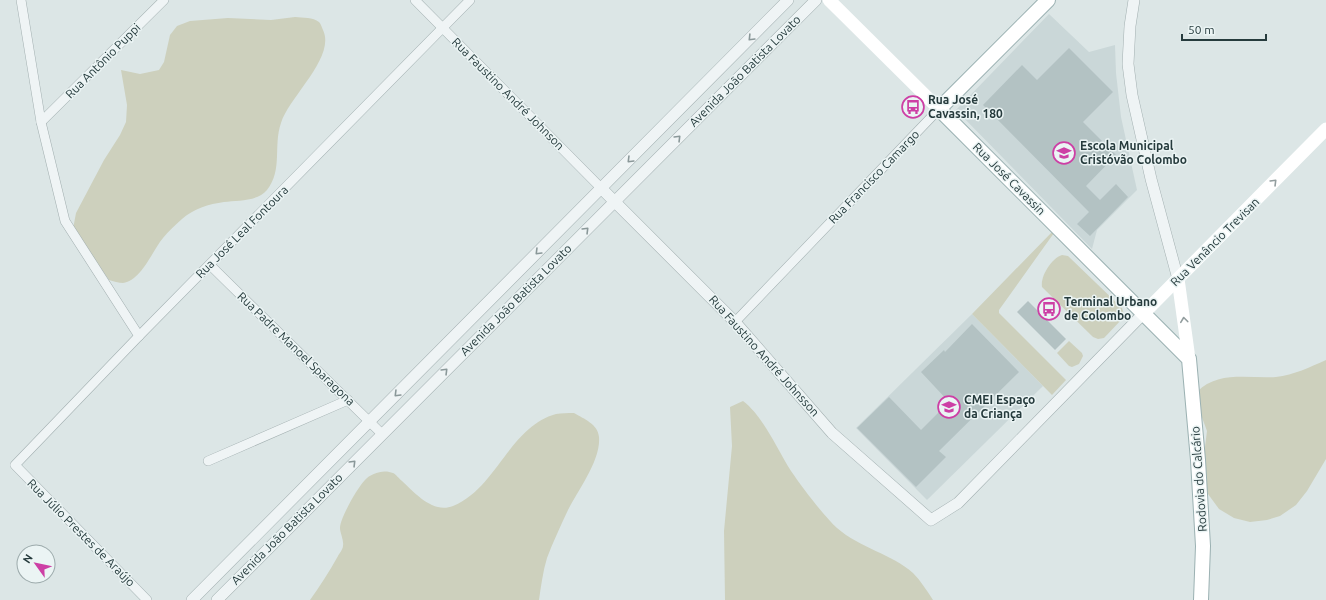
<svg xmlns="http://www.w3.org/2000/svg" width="1326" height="600" viewBox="0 0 1326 600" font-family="Ubuntu,sans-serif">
  <rect width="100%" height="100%" fill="#dce6e6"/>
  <g fill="#cad7d8">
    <path d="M 1049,14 L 1089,52 L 1115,45 L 1116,73 L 1121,117 L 1137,190 L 1097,230 L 1092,249 L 956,110 Z"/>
    <path d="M 972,314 L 1043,386 L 927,500 L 856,428 Z"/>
  </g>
  <g fill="#cdd0bd">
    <path d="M 295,17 C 303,18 313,17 319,22 C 321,24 322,28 323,30 C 336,57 289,97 281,123 C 273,146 283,170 267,190 C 257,202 237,200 224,202 C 209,204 193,209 182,219 C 175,225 168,232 163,238 C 152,251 142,280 123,283 C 119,283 113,281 109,280 L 73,229 L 76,213 L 104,160 L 120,135 L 126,122 L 127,105 L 121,70 L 140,74 L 159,70 L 164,62 L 170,35 L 177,26 L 190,21 L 228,18 L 271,20 Z"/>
    <path d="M 1053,231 L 1054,233 L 999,310 L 999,313 L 1066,380 L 1052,395 L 972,314 Z"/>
    <path d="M 1062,255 L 1068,256 L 1122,308 L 1124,314 L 1122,319 L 1104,338 L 1098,339 L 1093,337 L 1042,287 C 1040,276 1052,258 1062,255 Z"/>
    <path d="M 1069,341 L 1082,353 L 1083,356 L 1079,364 L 1072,367 L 1069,366 L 1057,353 Z"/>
    <path d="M 1326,360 L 1326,459 L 1307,491 L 1296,505 L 1280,516 L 1267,520 L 1250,522 L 1234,518 L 1219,509 L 1208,494 L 1204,480 L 1204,455 L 1207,431 L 1200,412 L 1197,392 C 1218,370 1250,379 1276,377 C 1294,375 1310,367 1326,360 Z"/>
    <path d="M 743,401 C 763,416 777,449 791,471 C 802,487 823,515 837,528 C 860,548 892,554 913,573 C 921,581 927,591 933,600 L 725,600 L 724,531 L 732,446 L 730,407 Z"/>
    <path d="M 574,413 C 584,419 598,424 599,437 C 601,460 578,490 568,510 C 561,525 553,542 547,558 C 543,571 541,586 539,600 L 310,600 C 320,586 329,572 338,556 C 339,554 343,549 343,546 C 344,540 340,533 340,528 C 340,518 358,487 365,480 C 371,473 384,469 393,473 C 396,474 399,479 402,481 C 415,493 433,514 453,506 C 497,488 509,427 556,414 C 561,413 568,413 574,413 Z"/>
  </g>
  <g fill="#b3c2c3">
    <path d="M 1069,48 L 1113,92 L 1083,122 L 1116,155 L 1086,186 L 1100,200 L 1116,184 L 1128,197 L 1090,236 L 1077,224 L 1089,212 L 983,105 L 1022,65 L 1037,80 Z"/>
    <path d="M 1028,301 L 1066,339 L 1055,350 L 1017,312 Z"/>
    <path d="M 972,324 L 1019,372 L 939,451 L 946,457 L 916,487 L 857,428 L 889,397 L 921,430 L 949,402 L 921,372 L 944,350 L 945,352 Z"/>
  </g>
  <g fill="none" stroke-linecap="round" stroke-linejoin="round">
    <g stroke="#a2afb0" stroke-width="10">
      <g id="minor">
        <path d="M 21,0 L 41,122 L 65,221 L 139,336"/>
        <path d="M 415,0 L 601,188"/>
        <path d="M 41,122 L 164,0"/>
        <path d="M 210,265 L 382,434"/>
        <path d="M 735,322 L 939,109"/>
        <path d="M 208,461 L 348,400"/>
        <path d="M 147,600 L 15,465 L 139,336 L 470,0"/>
      </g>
    </g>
    <g stroke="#a2afb0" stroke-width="12">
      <g id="tertiary">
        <path d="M 1134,0 L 1130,26 L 1128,64 L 1132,95 L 1151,179 L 1178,279"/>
        <path d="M 601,188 L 735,322 L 832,433 L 931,520 L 958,503 L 1144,313"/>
        <path d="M 192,600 L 788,0"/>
        <path d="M 217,600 L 816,0"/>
      </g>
    </g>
    <g stroke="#9bb1b2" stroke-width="16">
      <path id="primary" d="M 1048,0 L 939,109 L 1189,359 L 1198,460 L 1203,546 L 1201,600"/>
    </g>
    <use href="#minor" stroke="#eff4f5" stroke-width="9"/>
    <use href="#tertiary" stroke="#eff4f5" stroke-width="11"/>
    <g stroke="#fff" stroke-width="13">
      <path d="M 829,0 L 939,109"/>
      <path d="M 1178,279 L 1189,359"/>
      <path d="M 1144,313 L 1326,129"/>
    </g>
    <use href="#primary" stroke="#fff" stroke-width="14"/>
  </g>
  <defs><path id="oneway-chevron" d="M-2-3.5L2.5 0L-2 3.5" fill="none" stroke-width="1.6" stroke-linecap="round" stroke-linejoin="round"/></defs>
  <g stroke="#8a9899">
    <use href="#oneway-chevron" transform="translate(751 38) rotate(134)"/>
    <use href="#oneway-chevron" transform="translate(678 138) rotate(-45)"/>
    <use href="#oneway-chevron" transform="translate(630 160) rotate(135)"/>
    <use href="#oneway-chevron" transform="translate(586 230) rotate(-45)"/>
    <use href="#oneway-chevron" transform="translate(538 252) rotate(135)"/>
    <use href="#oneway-chevron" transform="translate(445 371) rotate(-45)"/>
    <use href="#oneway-chevron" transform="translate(397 394) rotate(135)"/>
    <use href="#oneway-chevron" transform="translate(353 463) rotate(-45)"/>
  </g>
  <g stroke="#929d9e">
    <use href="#oneway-chevron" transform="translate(1274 182) rotate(-45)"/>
    <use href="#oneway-chevron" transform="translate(1184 320) rotate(-97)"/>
  </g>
  <defs>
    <g id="bus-ring" transform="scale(1.15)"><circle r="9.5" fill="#ebf4f4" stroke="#cd3fa5" stroke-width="1.5"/><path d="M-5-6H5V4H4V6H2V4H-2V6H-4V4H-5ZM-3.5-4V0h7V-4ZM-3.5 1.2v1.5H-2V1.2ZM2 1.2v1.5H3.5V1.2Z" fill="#cd3fa5"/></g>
    <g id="school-ring" transform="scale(1.15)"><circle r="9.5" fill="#ebf4f4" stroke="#cd3fa5" stroke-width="1.5"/><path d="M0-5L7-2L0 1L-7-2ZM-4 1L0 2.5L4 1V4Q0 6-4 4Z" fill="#cd3fa5"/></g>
  </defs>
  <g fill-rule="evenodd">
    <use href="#bus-ring" x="913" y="107"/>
    <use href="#school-ring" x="1064" y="153"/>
    <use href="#bus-ring" x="1049" y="309"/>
    <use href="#school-ring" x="949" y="407"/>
  </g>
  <g text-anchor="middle" stroke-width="3" stroke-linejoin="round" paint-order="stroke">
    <g font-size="12" fill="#263b3d" stroke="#ebf4f4">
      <text transform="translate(103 61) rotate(-45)" y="4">Rua Antônio Puppi</text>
      <text transform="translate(745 71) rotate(-45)" y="4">Avenida João Batista Lovato</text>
      <text transform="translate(508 94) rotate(45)" y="4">Rua Faustino André Johnson</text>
      <text transform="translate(874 177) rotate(-46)" y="4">Rua Francisco Camargo</text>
      <text transform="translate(1009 179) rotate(45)" y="4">Rua José Cavassin</text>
      <text transform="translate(242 232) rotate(-45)" y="4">Rua José Leal Fontoura</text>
      <text transform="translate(1215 242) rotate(-45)" y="4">Rua Venâncio Trevisan</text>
      <text transform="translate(516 300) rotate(-45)" y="4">Avenida João Batista Lovato</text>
      <text transform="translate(296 349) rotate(44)" y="4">Rua Padre Manoel Sparagona</text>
      <text transform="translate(764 356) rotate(48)" y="4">Rua Faustino André Johnsson</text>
      <text transform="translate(1199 479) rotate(-94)" y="4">Rodovia do Calcário</text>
      <text transform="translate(287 529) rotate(-45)" y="4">Avenida João Batista Lovato</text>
      <text transform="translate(81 533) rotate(45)" y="4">Rua Júlio Prestes de Araújo</text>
    </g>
    <g font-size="12" font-weight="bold" fill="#263b3d" stroke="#ebf4f4" text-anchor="start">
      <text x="928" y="104">Rua José<tspan x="928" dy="14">Cavassin, 180</tspan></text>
      <text x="1080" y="150">Escola Municipal<tspan x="1080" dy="14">Cristóvão Colombo</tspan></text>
      <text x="1064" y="306">Terminal Urbano<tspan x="1064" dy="14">de Colombo</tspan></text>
      <text x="964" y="404">CMEI Espaço<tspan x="964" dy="14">da Criança</tspan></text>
    </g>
  </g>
  <g transform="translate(36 564) rotate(303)"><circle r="19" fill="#ebf4f4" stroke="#9caaab"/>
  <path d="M0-3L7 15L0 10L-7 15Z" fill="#cd3fa5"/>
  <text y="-6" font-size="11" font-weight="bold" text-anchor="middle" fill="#263b3d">N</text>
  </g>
  <path d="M1182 34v6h84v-6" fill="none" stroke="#263b3d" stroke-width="2"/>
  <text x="1188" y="34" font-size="12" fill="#263b3d" stroke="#ebf4f4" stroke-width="3" paint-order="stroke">50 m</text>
</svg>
